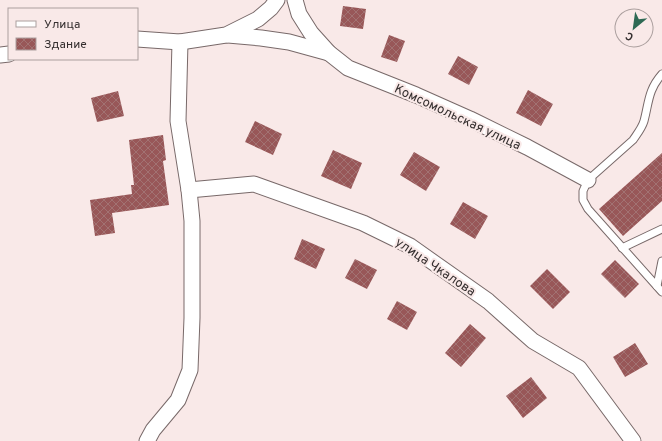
<svg xmlns="http://www.w3.org/2000/svg" width="662" height="441" viewBox="0 0 662 441" font-family="Overpass,sans-serif">
  <defs>
    <pattern id="building-cross-hatch" width="8" height="8" patternUnits="userSpaceOnUse"><rect width="8" height="8" fill="#985758"/><path d="M0 0l8 8M0 8l8-8" fill="none" stroke="#a27272"/></pattern>
  </defs>
  <rect width="100%" height="100%" fill="#f9e9e8"/>
  <g fill="url(#building-cross-hatch)">
    <path d="M 343,6 L 366,9 L 363,29 L 340,26 Z"/>
    <path d="M 389,35 L 405,41 L 397,62 L 381,57 Z"/>
    <path d="M 458,56 L 478,67 L 469,85 L 448,74 Z"/>
    <path d="M 528,90 L 553,104 L 541,126 L 516,113 Z"/>
    <path d="M 118,91 L 124,116 L 97,122 L 91,98 Z"/>
    <path d="M 255,121 L 282,134 L 273,155 L 245,142 Z"/>
    <path d="M 163,135 L 166,160 L 163,161 L 169,205 L 112,213 L 115,233 L 95,236 L 90,200 L 132,194 L 131,185 L 134,185 L 129,140 Z"/>
    <path d="M 333,150 L 362,163 L 351,189 L 321,176 Z"/>
    <path d="M 414,152 L 440,167 L 426,191 L 400,175 Z"/>
    <path d="M 662,153 L 662,201 L 623,236 L 599,209 Z"/>
    <path d="M 463,202 L 488,216 L 475,239 L 450,224 Z"/>
    <path d="M 302,239 L 325,249 L 316,269 L 294,259 Z"/>
    <path d="M 355,259 L 377,270 L 367,289 L 345,278 Z"/>
    <path d="M 615,260 L 639,284 L 625,298 L 601,274 Z"/>
    <path d="M 547,269 L 570,292 L 553,309 L 530,286 Z"/>
    <path d="M 397,301 L 417,312 L 407,330 L 387,319 Z"/>
    <path d="M 470,324 L 486,338 L 461,367 L 445,353 Z"/>
    <path d="M 635,343 L 648,364 L 625,377 L 613,357 Z"/>
    <path d="M 531,377 L 547,398 L 523,418 L 506,396 Z"/>
  </g>
  <g fill="none" stroke-linecap="round" stroke-linejoin="round">
    <g stroke="#786969" stroke-width="9">
      <g id="lane">
        <path d="M 662,74 C 648,90 649,102 644,121 C 642,128 637,134 633,140 L 588,180 L 583,191 L 583,200 L 588,209 L 662,292"/>
        <path d="M 622,248 L 662,229"/>
        <path d="M 657,286 L 662,261"/>
      </g>
    </g>
    <g stroke="#786969" stroke-width="17">
      <g id="street">
        <path d="M 295,0 L 299,14 L 311,33 L 329,53 L 348,68 L 416,95 L 470,119 L 527,147 L 588,180"/>
        <path d="M 228,35 L 261,38 L 289,42 L 329,53"/>
        <path d="M 137,39 L 180,42 L 226,35 L 258,19 L 271,8 L 277,0"/>
        <path d="M 0,55 L 9,54"/>
        <path d="M 189,190 L 254,184 L 363,223 L 410,246 L 488,301 L 533,341 L 579,368 L 633,441"/>
        <path d="M 147,441 L 153,430 L 178,400 L 190,370 L 192,318 L 192,221 L 189,190 L 178,121 L 180,42"/>
      </g>
    </g>
    <use href="#lane" stroke="#fff" stroke-width="7"/>
    <use href="#street" stroke="#fff" stroke-width="15"/>
  </g>
  <g text-anchor="middle" stroke-width="4" stroke-linejoin="round" paint-order="stroke">
    <g font-size="13" fill="#352f2f" stroke="#f9e9e8">
      <text transform="translate(458 116) rotate(25)" y="5">Комсомольская улица</text>
      <text transform="translate(436 266) rotate(34)" y="5">улица Чкалова</text>
    </g>
  </g>
  <rect x="8" y="8" width="130" height="52" fill="#f9e9e8" stroke="#ab9f9e"/>
  <rect x="16" y="21" width="20" height="6" fill="#ffffff" stroke="#ab9f9e"/>
  <text x="44" y="28" font-size="12" fill="#352f2f">Улица</text>
  <rect x="16" y="38" width="20" height="12" fill="url(#building-cross-hatch)" stroke="#ab9f9e"/>
  <text x="44" y="48" font-size="12" fill="#352f2f">Здание</text>
  <g transform="translate(634 28) rotate(209)"><circle r="19" fill="#f9e9e8" stroke="#ab9f9e"/>
  <path d="M0-3L7 15L0 10L-7 15Z" fill="#2e6954"/>
  <text y="-6" font-size="11" font-weight="bold" text-anchor="middle" fill="#352f2f">С</text>
  </g>
</svg>
